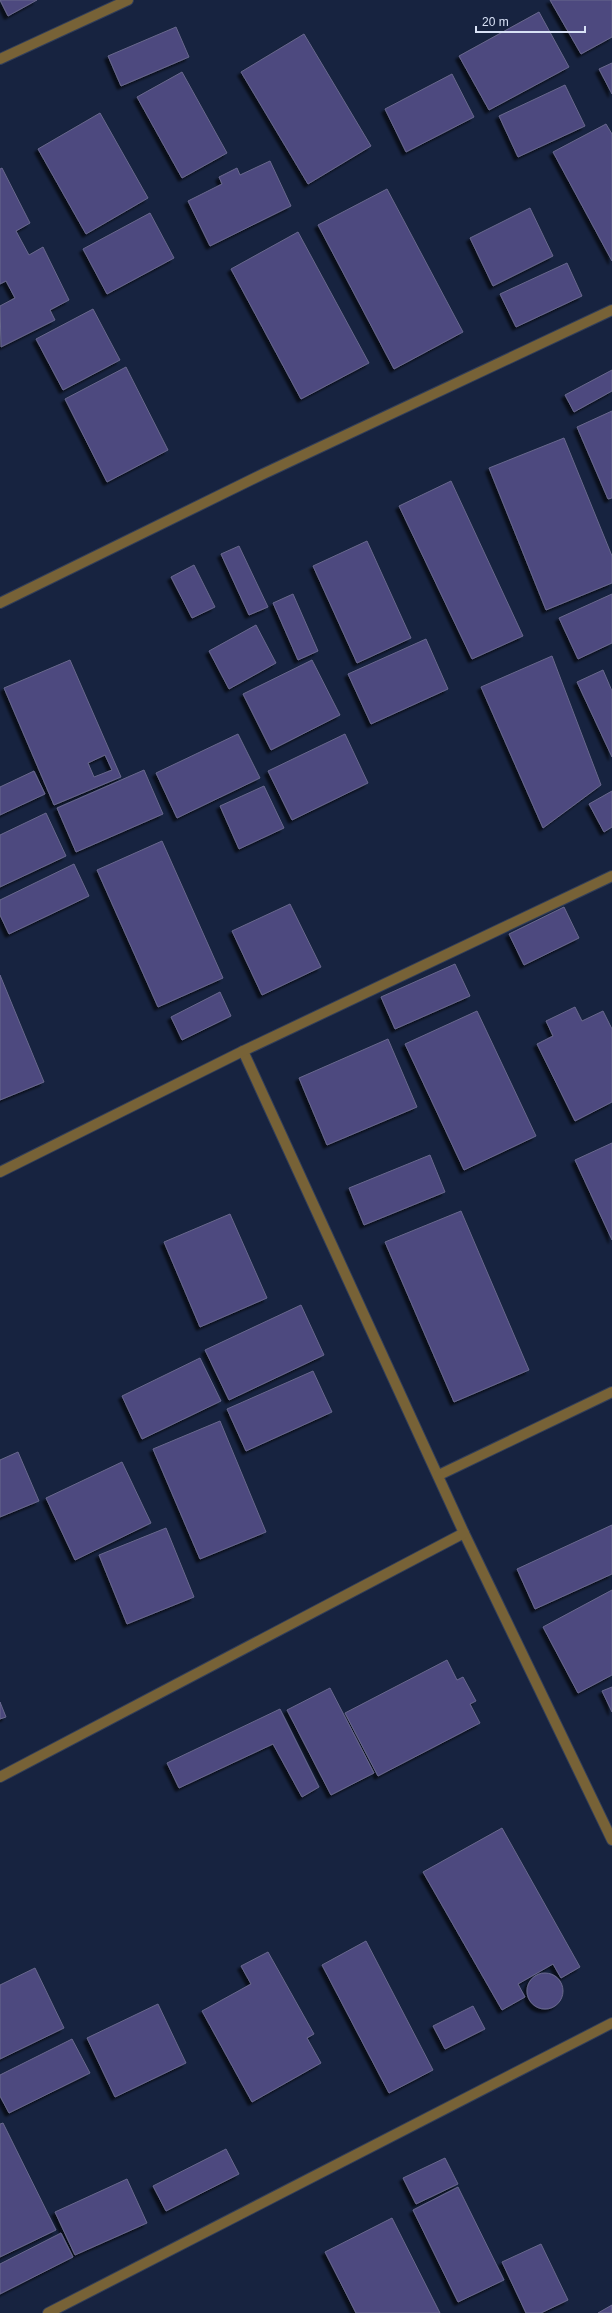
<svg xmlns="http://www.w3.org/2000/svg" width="612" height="2313" viewBox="0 0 612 2313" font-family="Arial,sans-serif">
  <defs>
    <filter id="shadow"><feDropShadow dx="-3.5" dy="3.5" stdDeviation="1" flood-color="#0009"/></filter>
  </defs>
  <rect width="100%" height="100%" fill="#172340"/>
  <g fill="#4d4a7f" stroke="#69688d" fill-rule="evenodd" filter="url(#shadow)">
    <path d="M 0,0 L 37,0 L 8,16 Z"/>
    <path d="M 550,0 L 612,0 L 612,37 L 581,54 Z"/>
    <path d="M 539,12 L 569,67 L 489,110 L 459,56 Z"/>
    <path d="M 176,27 L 189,57 L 121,86 L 108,56 Z"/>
    <path d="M 304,34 L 371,146 L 308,184 L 241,72 Z"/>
    <path d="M 612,63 L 612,94 L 599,69 Z"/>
    <path d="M 182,72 L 227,153 L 182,178 L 137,97 Z"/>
    <path d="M 452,74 L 474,117 L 406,152 L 385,109 Z"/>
    <path d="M 565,85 L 585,126 L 518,157 L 499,116 Z"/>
    <path d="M 100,113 L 148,198 L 86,234 L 38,149 Z"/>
    <path d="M 606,124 L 612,134 L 612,261 L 553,152 Z"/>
    <path d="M 270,161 L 291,206 L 210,246 L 188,201 L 222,184 L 219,177 L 237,168 L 240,175 Z"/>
    <path d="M 2,168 L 30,223 L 16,231 L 29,255 L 43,247 L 69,300 L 50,310 L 55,320 L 1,347 L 0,306 L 15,298 L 6,281 L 0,284 L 0,169 Z"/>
    <path d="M 387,189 L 463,332 L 394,369 L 318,225 Z"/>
    <path d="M 530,208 L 553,256 L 493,286 L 470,238 Z"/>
    <path d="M 150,213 L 174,258 L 107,294 L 83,249 Z"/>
    <path d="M 298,232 L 369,363 L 301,399 L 231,269 Z"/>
    <path d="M 567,263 L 582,296 L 516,327 L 500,294 Z"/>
    <path d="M 93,309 L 120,360 L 63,390 L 36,339 Z"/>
    <path d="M 126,367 L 168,450 L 107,482 L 65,399 Z"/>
    <path d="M 612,370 L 612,391 L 574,412 L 565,395 Z"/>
    <path d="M 612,411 L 612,498 L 608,499 L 577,427 Z"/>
    <path d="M 564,438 L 612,556 L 612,583 L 546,610 L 489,468 Z"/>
    <path d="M 451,481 L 523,636 L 472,659 L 399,506 Z"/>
    <path d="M 367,541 L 411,638 L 357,663 L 313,566 Z"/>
    <path d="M 239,546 L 268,607 L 249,615 L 221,554 Z"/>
    <path d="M 194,565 L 215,607 L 192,618 L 171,577 Z"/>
    <path d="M 293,594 L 318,651 L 298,660 L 273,603 Z"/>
    <path d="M 612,594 L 612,643 L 578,659 L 559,618 Z"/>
    <path d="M 256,625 L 276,663 L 229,689 L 209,651 Z"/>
    <path d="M 426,639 L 448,689 L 371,724 L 348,674 Z"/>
    <path d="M 552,656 L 601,785 L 543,828 L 481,687 Z"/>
    <path d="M 70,660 L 121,777 L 54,805 L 4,688 ZM 105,755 L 112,770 L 94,777 L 88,763 Z"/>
    <path d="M 312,660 L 340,715 L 271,750 L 243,694 Z"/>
    <path d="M 603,670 L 612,691 L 612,757 L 577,682 Z"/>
    <path d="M 238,734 L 260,778 L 177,818 L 156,773 Z"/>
    <path d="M 345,734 L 368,783 L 292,820 L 268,771 Z"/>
    <path d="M 144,770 L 163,814 L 76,852 L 57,808 Z"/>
    <path d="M 34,771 L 45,794 L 0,815 L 0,787 Z"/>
    <path d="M 264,786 L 284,828 L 239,849 L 220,806 Z"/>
    <path d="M 612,791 L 612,827 L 604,832 L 589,804 Z"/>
    <path d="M 46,813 L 66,856 L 0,887 L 0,835 Z"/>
    <path d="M 162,841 L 223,978 L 158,1007 L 97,870 Z"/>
    <path d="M 74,864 L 89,896 L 9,934 L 0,915 L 0,900 Z"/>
    <path d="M 290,904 L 321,967 L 262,995 L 232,931 Z"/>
    <path d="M 564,907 L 579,938 L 524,965 L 509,934 Z"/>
    <path d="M 455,964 L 470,996 L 395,1029 L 381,997 Z"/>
    <path d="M 0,975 L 44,1082 L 0,1100 Z"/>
    <path d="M 220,992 L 231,1016 L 182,1040 L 171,1017 Z"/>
    <path d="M 575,1007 L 582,1021 L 603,1011 L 612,1029 L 612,1102 L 575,1121 L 537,1044 L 553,1036 L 546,1021 Z"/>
    <path d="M 477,1011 L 536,1136 L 464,1170 L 405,1044 Z"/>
    <path d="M 388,1039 L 417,1107 L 327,1145 L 299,1078 Z"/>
    <path d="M 612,1143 L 612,1240 L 575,1160 Z"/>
    <path d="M 430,1155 L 445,1192 L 364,1225 L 349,1188 Z"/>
    <path d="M 461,1211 L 529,1370 L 454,1402 L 385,1242 Z"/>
    <path d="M 230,1214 L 267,1298 L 200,1327 L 164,1242 Z"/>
    <path d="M 301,1305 L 324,1355 L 229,1400 L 205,1350 Z"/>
    <path d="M 200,1358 L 221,1401 L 142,1439 L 122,1396 Z"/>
    <path d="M 313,1371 L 332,1412 L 246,1451 L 227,1409 Z"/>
    <path d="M 220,1421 L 266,1532 L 200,1559 L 153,1449 Z"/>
    <path d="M 18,1452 L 39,1501 L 0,1517 L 0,1460 Z"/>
    <path d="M 122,1462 L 151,1523 L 75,1560 L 46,1498 Z"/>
    <path d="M 612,1525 L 612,1574 L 535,1609 L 517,1569 Z"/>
    <path d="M 166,1528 L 194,1597 L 127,1624 L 99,1555 Z"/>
    <path d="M 612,1590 L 612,1675 L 578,1693 L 543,1627 Z"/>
    <path d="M 447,1660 L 457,1680 L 463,1677 L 476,1701 L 470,1704 L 480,1723 L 378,1776 L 345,1713 Z"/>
    <path d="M 612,1687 L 612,1712 L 602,1691 Z"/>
    <path d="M 330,1688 L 374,1773 L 331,1795 L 287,1710 Z"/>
    <path d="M 0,1702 L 6,1717 L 0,1719 Z"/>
    <path d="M 280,1709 L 319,1787 L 302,1797 L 273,1744 L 179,1788 L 167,1763 Z"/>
    <path d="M 502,1828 L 580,1967 L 561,1978 L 553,1964 L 518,1984 L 525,1997 L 502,2010 L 423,1872 Z"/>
    <path d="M 366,1941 L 433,2070 L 389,2093 L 322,1965 Z"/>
    <path d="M 268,1952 L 314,2034 L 307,2038 L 321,2063 L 252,2102 L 202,2011 L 251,1984 L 241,1966 Z"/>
    <path d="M 35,1968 L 64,2028 L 0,2059 L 0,1985 Z"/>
    <circle cx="545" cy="1991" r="18"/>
    <path d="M 158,2004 L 186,2063 L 115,2097 L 87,2038 Z"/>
    <path d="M 473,2006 L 485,2029 L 445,2049 L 433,2026 Z"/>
    <path d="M 72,2039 L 90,2073 L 9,2113 L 0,2096 L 0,2075 Z"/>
    <path d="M 3,2123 L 56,2230 L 0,2257 L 0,2124 Z"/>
    <path d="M 226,2149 L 239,2174 L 166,2211 L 153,2186 Z"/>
    <path d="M 445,2158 L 458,2184 L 416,2204 L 403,2178 Z"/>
    <path d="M 127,2179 L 147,2223 L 75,2255 L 55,2212 Z"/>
    <path d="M 458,2187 L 504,2280 L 458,2302 L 413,2210 Z"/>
    <path d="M 392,2218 L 440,2313 L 356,2313 L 325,2252 Z"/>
    <path d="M 61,2233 L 73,2257 L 0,2294 L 0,2264 Z"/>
    <path d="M 541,2244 L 568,2300 L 541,2313 L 526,2313 L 502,2262 Z"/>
    <path d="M 612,2305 L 612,2313 L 598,2313 Z"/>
  </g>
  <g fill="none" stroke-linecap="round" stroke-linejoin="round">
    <g stroke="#323e59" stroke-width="12">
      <g id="minor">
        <path d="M 0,59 L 128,0"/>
        <path d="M 0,603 L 263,474 L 612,310"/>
        <path d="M 243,1051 L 464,1533 L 612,1840"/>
        <path d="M 0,1172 L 243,1051 L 612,876"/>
        <path d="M 439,1475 L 612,1392"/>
        <path d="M 0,1777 L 464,1533"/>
        <path d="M 48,2313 L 612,2023"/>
      </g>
    </g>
    <use href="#minor" stroke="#776237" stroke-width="10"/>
  </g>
  <path d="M476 26v6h109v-6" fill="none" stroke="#d8e1f5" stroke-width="2"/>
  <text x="482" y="26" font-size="12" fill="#d8e1f5" stroke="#172340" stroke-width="3" paint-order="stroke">20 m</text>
</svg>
